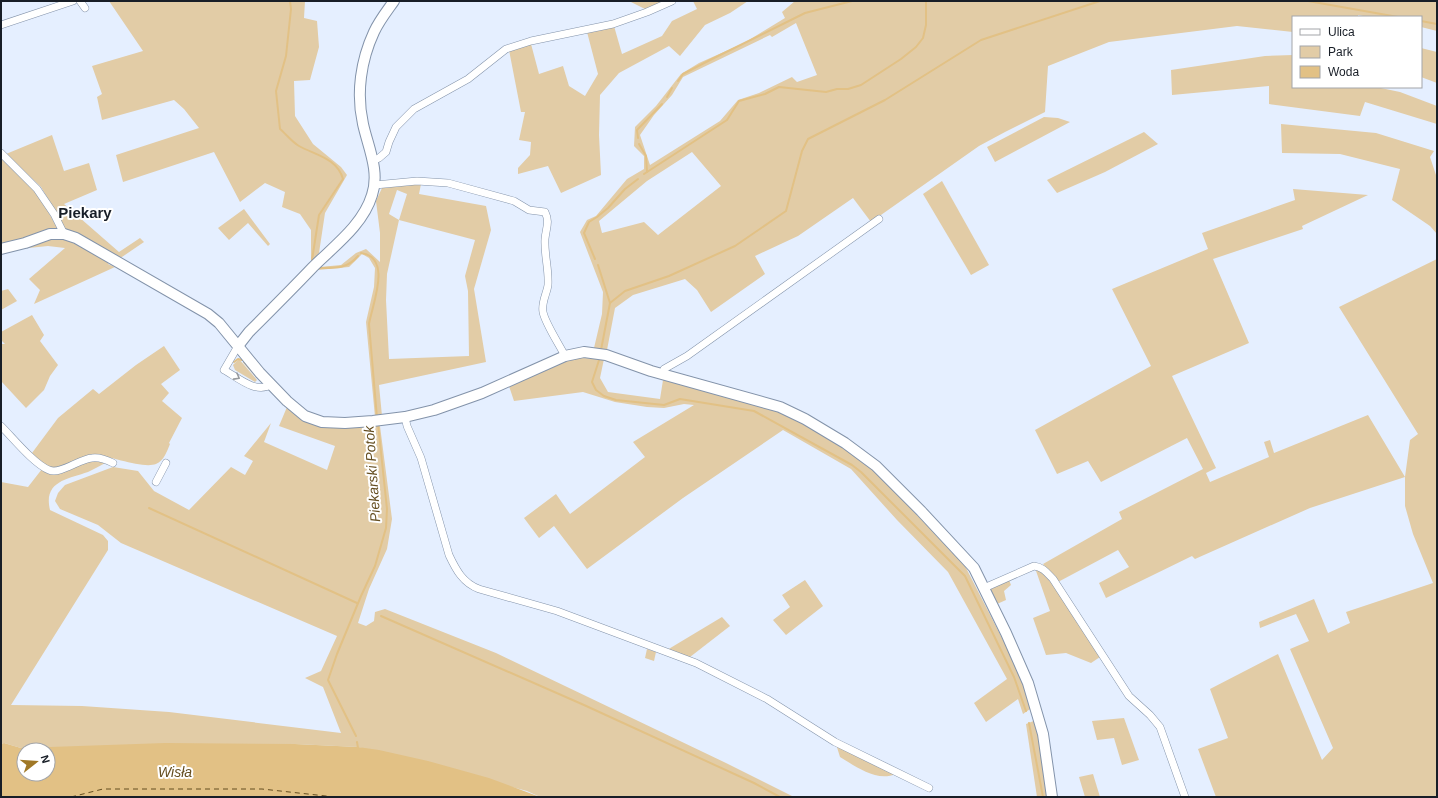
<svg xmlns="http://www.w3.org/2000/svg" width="1438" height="798" viewBox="0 0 1438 798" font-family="Arial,sans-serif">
  <rect width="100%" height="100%" fill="#e5efff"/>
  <g fill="#e2cca6" fill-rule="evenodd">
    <path d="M 109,1 L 305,1 L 304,18 L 317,21 L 319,47 L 310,80 L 294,81 L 295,116 L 313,144 L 341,167 L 347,175 L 325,213 L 319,253 L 311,263 L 311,230 L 300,214 L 282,207 L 285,192 L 265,183 L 240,202 L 214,152 L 123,182 L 116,155 L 199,128 L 184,109 L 174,100 L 102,120 L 97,97 L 102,94 L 92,66 L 143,51 Z"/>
    <path d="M 629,1 L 667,1 L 645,9 Z"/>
    <path d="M 693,1 L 748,1 L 730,13 L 705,25 L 680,56 L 669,46 L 619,73 L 600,95 L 599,135 L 601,175 L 561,193 L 548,166 L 518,174 L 518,168 L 530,155 L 531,142 L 519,140 L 525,112 L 521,112 L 509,50 L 531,44 L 539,74 L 563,66 L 569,86 L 585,96 L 598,74 L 587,32 L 614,26 L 622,54 L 662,36 L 672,21 L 697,9 Z"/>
    <path d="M 795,1 L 1437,1 L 1437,31 L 1421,27 L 1421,17 L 1368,17 L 1358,15 L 1358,17 L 1293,17 L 1293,32 L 1237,26 L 1109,42 L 1048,66 L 1045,112 L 1005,132 L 979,146 L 871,222 L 853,198 L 798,236 L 755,256 L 765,274 L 711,312 L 697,290 L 685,279 L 633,295 L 615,308 L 607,350 L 594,348 L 602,314 L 603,292 L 580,232 L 587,220 L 596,216 L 627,179 L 644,169 L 644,156 L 634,146 L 635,127 L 656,106 L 681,74 L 699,63 L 744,43 L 785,18 L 782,12 ZM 796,23 L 817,75 L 797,82 L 792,77 L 759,93 L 738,100 L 720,121 L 650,165 L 640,135 L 654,115 L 672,95 L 683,77 L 770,35 L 772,37 ZM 692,152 L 721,186 L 658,235 L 644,222 L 602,233 L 599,221 L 647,181 Z"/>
    <path d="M 1421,48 L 1437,52 L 1437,83 L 1421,77 Z"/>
    <path d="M 1293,55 L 1293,87 L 1376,87 L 1400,92 L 1437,106 L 1437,124 L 1365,102 L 1360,116 L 1269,104 L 1269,86 L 1172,95 L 1171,70 L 1265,56 Z"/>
    <path d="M 1044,117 L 1058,118 L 1070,122 L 995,162 L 987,147 Z"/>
    <path d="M 1281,124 L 1376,133 L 1434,151 L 1430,157 L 1437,178 L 1437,234 L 1430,226 L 1392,200 L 1400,169 L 1340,154 L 1282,153 Z"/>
    <path d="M 1144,132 L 1158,144 L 1105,172 L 1057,193 L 1047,180 Z"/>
    <path d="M 52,135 L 64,171 L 89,163 L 97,190 L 64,204 L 119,252 L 140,238 L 144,242 L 119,259 L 66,230 L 41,187 L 6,154 Z"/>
    <path d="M 1,157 L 36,190 L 59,231 L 1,244 Z"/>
    <path d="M 942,181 L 989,265 L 971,275 L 923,194 Z"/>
    <path d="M 421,184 L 419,194 L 486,206 L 491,230 L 474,289 L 486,362 L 379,385 L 382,416 L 375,417 L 366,322 L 374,287 L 375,268 L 369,258 L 362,254 L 349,267 L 318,270 L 320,267 L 341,265 L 356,253 L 366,249 L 380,262 L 380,233 L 376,201 L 382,188 ZM 397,190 L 407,194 L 399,220 L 389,214 ZM 399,220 L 475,240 L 465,276 L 468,291 L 469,356 L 389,359 L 386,300 L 387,274 Z"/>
    <path d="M 1293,189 L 1368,195 L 1302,226 L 1303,229 L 1213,259 L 1249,343 L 1172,376 L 1216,468 L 1206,473 L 1210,482 L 1269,457 L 1264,442 L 1270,440 L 1274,453 L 1368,415 L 1405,477 L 1410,440 L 1418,434 L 1339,307 L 1437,259 L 1437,797 L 1216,797 L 1198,749 L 1228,738 L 1210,689 L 1278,654 L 1322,760 L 1333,748 L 1290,649 L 1309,641 L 1296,614 L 1260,628 L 1259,622 L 1314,599 L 1328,633 L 1350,623 L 1346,612 L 1433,583 L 1413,534 L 1405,506 L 1405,477 L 1310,508 L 1195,559 L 1192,556 L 1106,598 L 1099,583 L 1129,567 L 1118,550 L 1058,582 L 1043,564 L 1122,519 L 1119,512 L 1203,469 L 1187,438 L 1101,482 L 1088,461 L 1057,474 L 1035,430 L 1151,366 L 1112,289 L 1208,249 L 1202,233 L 1295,200 Z"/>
    <path d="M 244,209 L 270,244 L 268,246 L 248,223 L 229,240 L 218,228 Z"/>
    <path d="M 47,239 L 61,239 L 72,242 L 109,261 L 108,264 L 115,267 L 34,304 L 40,290 L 29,279 L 65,248 L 48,246 L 19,249 Z"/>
    <path d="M 8,289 L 17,301 L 1,310 L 1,291 Z"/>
    <path d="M 32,315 L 44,335 L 40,341 L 58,365 L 50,376 L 44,390 L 26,408 L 1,381 L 1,344 L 5,344 L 1,340 L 1,332 Z"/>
    <path d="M 164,346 L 180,370 L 161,384 L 169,393 L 162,401 L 182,418 L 169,443 L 170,444 C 167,451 164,461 156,464 C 143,469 111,456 95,455 C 80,454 71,467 58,468 C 47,469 38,460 32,453 L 58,418 L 93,389 L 99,394 L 136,365 Z"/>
    <path d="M 581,358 L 604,359 L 600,378 L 608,392 L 660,399 L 663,380 L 781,411 L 833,439 L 877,471 L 913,508 L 913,511 L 928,526 L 929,525 L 965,566 L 1021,675 L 1033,707 L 1023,714 L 1018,699 L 986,722 L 974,703 L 1007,679 L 948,572 L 897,520 L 851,469 L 783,430 L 683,498 L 587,569 L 554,526 L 539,538 L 524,518 L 556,494 L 570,514 L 645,457 L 633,442 L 694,405 L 684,404 L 664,408 L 647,407 L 615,402 L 583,392 L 514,401 L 509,386 L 567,360 Z"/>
    <path d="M 239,359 L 257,380 L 255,382 L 235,370 L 233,365 Z"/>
    <path d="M 287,407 L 333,427 L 380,426 L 392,519 L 387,549 L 369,589 L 358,623 L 366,626 L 374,621 L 375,612 L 385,609 L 496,653 L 726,763 L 794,797 L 540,797 L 527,791 L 358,747 L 295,744 L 21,748 L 4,743 L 1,744 L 1,482 L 28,487 L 42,469 L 51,473 L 95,460 L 105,463 C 100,466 94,469 88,472 C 68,479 43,481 50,510 L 103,535 L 108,541 L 108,550 L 11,705 L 82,706 L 169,712 L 341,733 L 323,687 L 305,678 L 321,671 L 337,636 L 121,543 L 98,525 L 60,509 L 55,501 L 58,493 L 65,485 L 113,467 L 138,471 L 154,491 L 189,510 L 231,467 L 245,475 L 253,461 L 244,456 L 271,423 L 264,442 L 327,470 L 335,446 L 279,426 Z"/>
    <path d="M 1035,568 L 1043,571 L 1051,580 L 1100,657 L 1091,663 L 1066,653 L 1046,655 L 1033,618 L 1050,611 Z"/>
    <path d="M 805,580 L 823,606 L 786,635 L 773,620 L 790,607 L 782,595 Z"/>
    <path d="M 1009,580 L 1011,585 L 1004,591 L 1006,600 L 997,604 L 989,588 Z"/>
    <path d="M 722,617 L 730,626 L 690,657 L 667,650 Z"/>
    <path d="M 647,649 L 656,652 L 654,661 L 645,658 Z"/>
    <path d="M 1124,718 L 1139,760 L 1122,765 L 1114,738 L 1097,740 L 1092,721 Z"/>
    <path d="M 1036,720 L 1048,797 L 1037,797 L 1026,724 Z"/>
    <path d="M 836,744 L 896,774 C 876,782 857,767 840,757 Z"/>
    <path d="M 1093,774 L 1100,797 L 1085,797 L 1079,777 Z"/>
  </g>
  <path fill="#e2c185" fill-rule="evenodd" d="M 4,743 L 21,748 L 165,743 L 295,744 L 358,747 L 379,750 L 428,761 L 489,778 L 540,797 L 1,797 L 1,744 ZM 24,750 L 48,750 L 48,774 L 24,774 Z"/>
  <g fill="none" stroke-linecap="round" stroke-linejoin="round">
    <g stroke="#e2c185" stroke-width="2">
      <path d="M 290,1 L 291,9 L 286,56 L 276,91 L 280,129 C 286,134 292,142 299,146 C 315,155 337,158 343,179 L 319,215 L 312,260"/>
      <path d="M 1308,1 L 1398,17"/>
      <path d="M 1421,21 L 1437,24"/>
      <path d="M 678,81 L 683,74 L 710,60 L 805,13 L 852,1"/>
      <path d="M 667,97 L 672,88"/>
      <path d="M 638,138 L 637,130 L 662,104"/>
      <path d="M 639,144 L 646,156 L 647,172"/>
      <path d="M 644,174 L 727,120 L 739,101 L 765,94 L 779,87 L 826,92 L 837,89 L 848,89 L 861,85 L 901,59 L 916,47 L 923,38 L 926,25 L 926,1"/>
      <path d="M 361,253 C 393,257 372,305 369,324 L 377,418"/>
      <path d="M 595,259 L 584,233 L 589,222 L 597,217 L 608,208 L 625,189 L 638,179"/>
      <path d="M 598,265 L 610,303 L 601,350"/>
      <path d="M 319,268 C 336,268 347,269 358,256"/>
      <path d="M 610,303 L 625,291 L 669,276 L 735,246 L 786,211 L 802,151 L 808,139 L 885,100 L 981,40 L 1100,1"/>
      <path d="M 600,357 L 592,382 L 596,390 L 604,396 L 616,400 L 664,405 L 680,399 L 754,411 L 852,465 L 861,472 L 965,576 L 1014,677 L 1026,711"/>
      <path d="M 234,362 L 238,359 L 242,360"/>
      <path d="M 244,362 L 257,377"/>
      <path d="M 149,508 L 357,603"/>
      <path d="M 381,616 L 584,705 L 754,783 L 780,797"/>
      <path d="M 1029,723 L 1043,797"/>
      <path d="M 356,736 L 328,680 L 337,654 L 361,596 L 375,566 L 386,528 L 387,509 L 378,424"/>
      <path d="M 357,742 L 358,748"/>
    </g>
    <path stroke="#654e20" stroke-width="1" stroke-dasharray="5 4" stroke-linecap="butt" d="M 71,797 L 103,789 L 262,789 L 335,797"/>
    <g stroke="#8393aa" stroke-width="8">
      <g id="street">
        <path d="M 80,1 L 85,8"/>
        <path d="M 1,25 L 73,1"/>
        <path d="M 1,153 L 37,189 L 54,214 L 64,234"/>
        <path d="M 372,161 L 379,158 L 386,152 L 389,142 L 396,127 L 414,109 L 468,79 L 506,49 L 531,41 L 613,24 L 647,12 L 672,1"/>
        <path d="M 375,185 L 417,181 L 448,183 L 514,201 L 529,210 L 545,212 C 550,222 546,228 545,239 C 544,254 549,269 548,285 C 547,293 541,303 543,312 C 545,323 559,344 565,356"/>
        <path d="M 238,346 L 224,370 C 237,377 256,394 270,385"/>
        <path d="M 662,375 L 664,369 L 687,356 L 879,219"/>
        <path d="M 405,417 L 407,426 L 421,458 L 449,555 C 456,570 463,583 479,589 L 557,611 L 696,663 L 767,699 L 835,742 L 929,788"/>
        <path d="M 1,426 C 13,438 34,464 49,470 C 60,475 79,459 92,458 C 99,457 107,460 113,463"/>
        <path d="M 156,482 L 166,463"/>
        <path d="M 984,588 L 1034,566 C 1043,567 1047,573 1053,579 L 1129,696 L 1150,715 L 1160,727 L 1185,797"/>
      </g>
    </g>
    <g stroke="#8393aa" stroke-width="12">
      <g id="secondary">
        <path d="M 1,249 L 25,243 L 50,234 L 64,234 L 76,238 L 208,314 L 219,323 L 260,373 L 287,401 L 305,416 L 322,422 L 345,423 L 373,421 L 405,417 L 434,410 L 482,393 L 565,356 L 584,352 L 606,355 L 651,371 L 780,407 L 805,419 L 845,443 L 876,466 L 921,511 L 974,568 L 1006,633 L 1028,683 L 1043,734 L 1052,797"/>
        <path d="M 238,346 L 249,332 C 270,311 292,289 313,267 C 334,246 363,225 372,195 C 380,171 368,147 363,124 C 356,93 361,60 374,32 C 379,21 387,11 394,1"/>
      </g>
    </g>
    <use href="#street" stroke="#fff" stroke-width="7"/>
    <use href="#secondary" stroke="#fff" stroke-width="10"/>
  </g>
  <defs><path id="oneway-chevron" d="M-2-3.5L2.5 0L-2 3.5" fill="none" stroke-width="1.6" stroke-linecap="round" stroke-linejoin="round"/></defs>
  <use stroke="#979a9e" href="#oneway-chevron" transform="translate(237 377) rotate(29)"/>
  <g text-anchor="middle" stroke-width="4" stroke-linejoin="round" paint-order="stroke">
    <g font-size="14" font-style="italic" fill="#654e20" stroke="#fff">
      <text transform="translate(372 474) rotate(-94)" y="5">Piekarski Potok</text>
      <text x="175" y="777">Wisła</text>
    </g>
    <g font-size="15" font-weight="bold" fill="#181e27" stroke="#fff">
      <text x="85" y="218">Piekary</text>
    </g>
  </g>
  <rect width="1438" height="798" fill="none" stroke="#181e27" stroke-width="4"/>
  <rect x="1292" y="16" width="130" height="72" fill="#ffffff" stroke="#a3a5a9"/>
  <rect x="1300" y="29" width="20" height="6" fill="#ffffff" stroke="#a3a5a9"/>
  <text x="1328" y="36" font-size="12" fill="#181e27">Ulica</text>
  <rect x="1300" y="46" width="20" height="12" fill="#e2cca6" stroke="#a3a5a9"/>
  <text x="1328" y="56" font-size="12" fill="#181e27">Park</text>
  <rect x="1300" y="66" width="20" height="12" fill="#e2c185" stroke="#a3a5a9"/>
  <text x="1328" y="76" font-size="12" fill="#181e27">Woda</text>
  <g transform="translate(36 762) rotate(73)"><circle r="19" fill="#ffffff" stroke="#a3a5a9"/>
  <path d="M0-3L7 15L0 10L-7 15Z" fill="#a07826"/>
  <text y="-6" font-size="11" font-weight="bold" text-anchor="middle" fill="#181e27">N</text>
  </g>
</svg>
